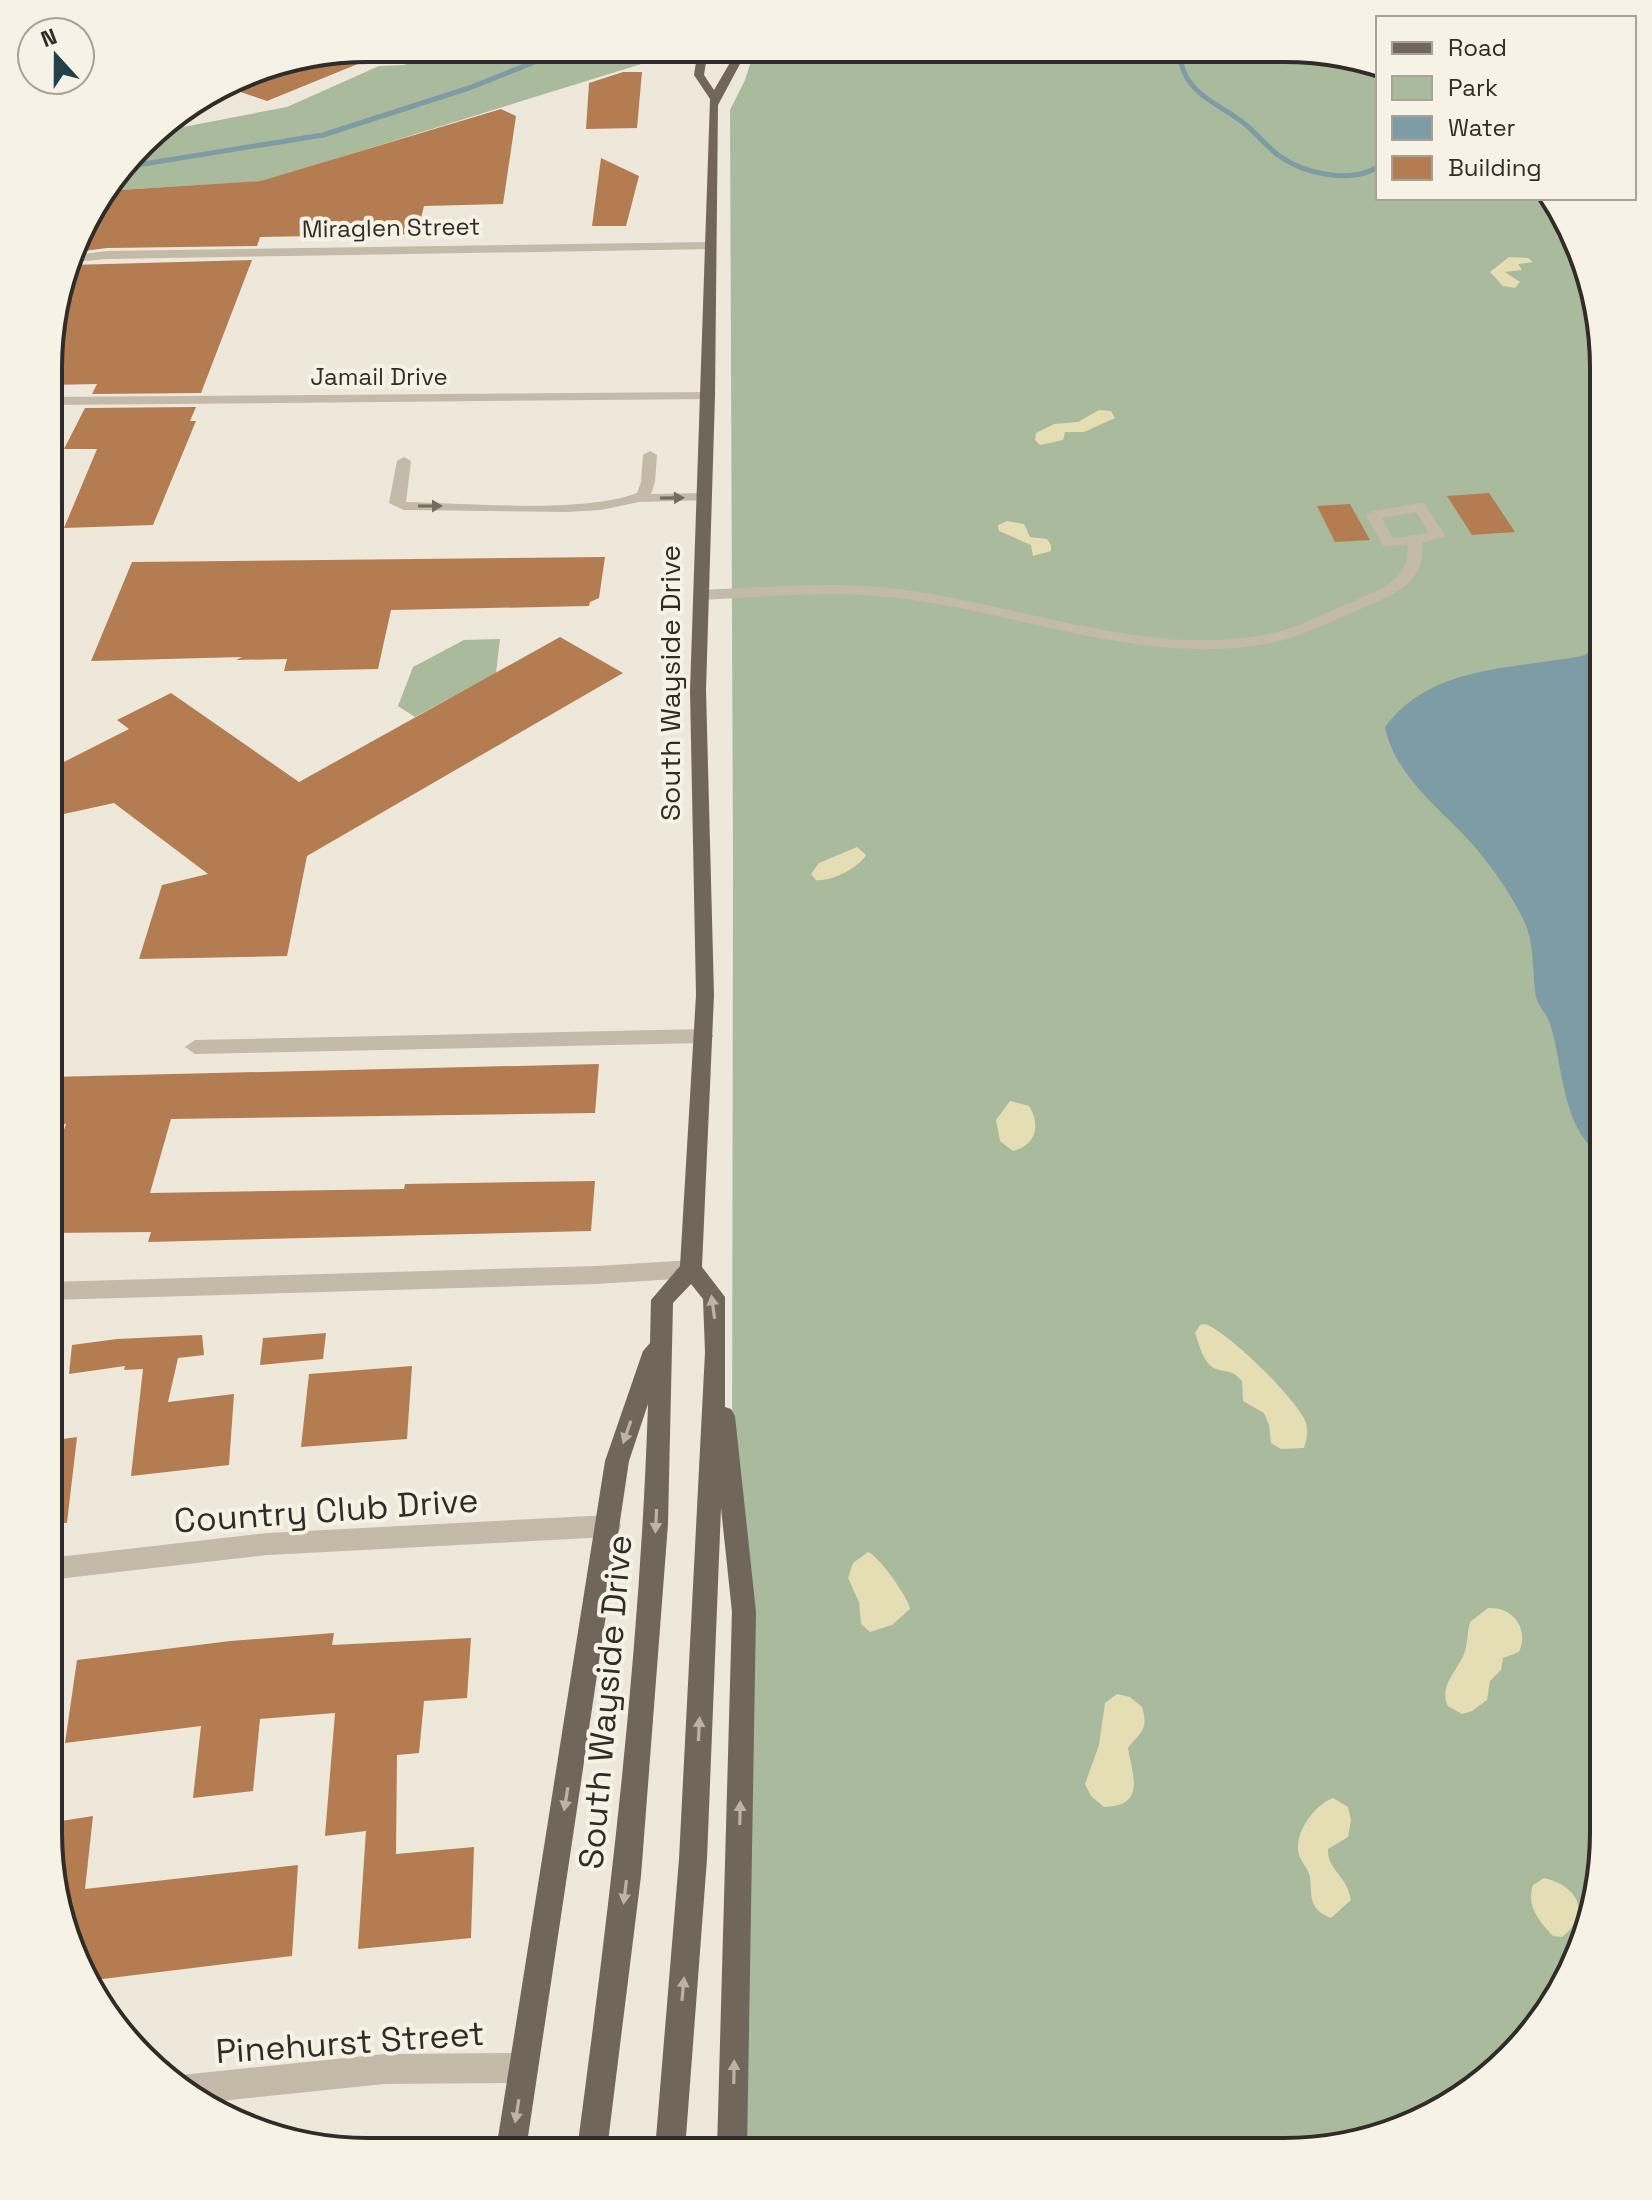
<svg xmlns="http://www.w3.org/2000/svg" width="1652" height="2200" viewBox="0 0 1652 2200" font-family="'Space Grotesk',sans-serif">
  <rect width="100%" height="100%" fill="#ede8da"/>
  <g fill="#aaba9c">
    <path d="M 440,48 L 690,49 L 690,57 L 664,57 L 264,181 L 104,191 L 152,133 L 287,107 L 379,66 L 404,65 Z"/>
    <path d="M 755,49 L 1327,51 L 1378,65 L 1378,198 L 1548,198 L 1571,226 L 1604,367 L 1603,1854 L 1587,1936 L 1550,2010 L 1495,2073 L 1426,2119 L 1285,2152 L 731,2150 L 733,863 L 730,110 L 745,80 Z"/>
    <path d="M 500,639 L 496,673 L 415,717 L 398,706 L 413,667 L 464,640 Z"/>
  </g>
  <g fill="#e5deb4">
    <path d="M 1509,257 L 1528,258 L 1533,262 L 1518,264 L 1522,270 L 1505,272 L 1520,282 L 1515,288 L 1503,286 L 1490,272 Z"/>
    <path d="M 1099,410 L 1111,411 L 1115,418 L 1084,432 L 1065,432 L 1063,440 L 1040,445 L 1035,440 L 1036,433 L 1054,424 L 1078,422 Z"/>
    <path d="M 1007,521 L 1024,524 L 1030,537 L 1047,539 L 1051,545 L 1051,551 L 1033,556 L 1031,545 L 999,531 L 998,525 Z"/>
    <path d="M 857,847 L 866,855 C 859,868 830,882 816,880 L 811,874 L 819,863 Z"/>
    <path d="M 1010,1101 L 1029,1106 C 1041,1125 1036,1145 1013,1151 L 1000,1141 L 996,1120 Z"/>
    <path d="M 1205,1324 C 1226,1330 1299,1401 1306,1423 C 1308,1432 1307,1439 1304,1448 L 1281,1449 L 1271,1443 L 1269,1425 L 1264,1413 L 1243,1401 L 1242,1381 C 1234,1372 1230,1372 1219,1370 C 1203,1366 1200,1346 1195,1333 L 1200,1325 Z"/>
    <path d="M 868,1552 C 878,1555 909,1598 910,1609 L 892,1625 L 870,1632 L 861,1624 L 859,1602 L 848,1578 L 853,1563 Z"/>
    <path d="M 1488,1608 C 1514,1607 1529,1629 1519,1652 L 1503,1658 L 1501,1670 L 1490,1681 L 1487,1700 L 1472,1711 L 1462,1714 L 1448,1706 C 1438,1687 1458,1670 1464,1654 C 1468,1644 1467,1632 1470,1622 Z"/>
    <path d="M 1117,1694 L 1130,1697 L 1142,1707 C 1150,1731 1138,1734 1128,1748 C 1132,1774 1147,1806 1104,1807 L 1091,1796 L 1085,1784 L 1099,1745 L 1105,1703 Z"/>
    <path d="M 1333,1798 L 1348,1807 L 1351,1820 L 1348,1837 L 1328,1849 C 1327,1870 1347,1875 1351,1900 L 1331,1918 C 1308,1909 1312,1896 1310,1877 C 1308,1868 1301,1862 1299,1854 C 1293,1834 1315,1804 1333,1798 Z"/>
    <path d="M 1544,1878 C 1578,1886 1592,1913 1562,1937 L 1553,1936 C 1539,1921 1526,1906 1533,1885 Z"/>
  </g>
  <path fill="#7d9ca6" d="M 1604,640 L 1604,1156 C 1562,1135 1563,1062 1550,1024 C 1547,1014 1538,1006 1536,997 C 1532,973 1535,941 1523,919 C 1509,890 1486,858 1463,834 C 1433,803 1394,772 1385,727 C 1430,665 1513,669 1582,656 L 1597,649 Z"/>
  <g fill="none" stroke-linecap="round" stroke-linejoin="round">
    <g stroke="#7d9ca6" stroke-width="5">
      <path d="M 1160,50 L 1181,63 C 1189,95 1217,103 1241,121 C 1255,131 1265,145 1278,155 C 1304,174 1350,184 1378,167"/>
      <path d="M 125,167 L 323,135 L 469,88 L 542,59 L 553,49"/>
    </g>
  </g>
  <g fill="#b47d51">
    <path d="M 367,48 L 370,59 L 267,101 L 226,87 L 264,65 Z"/>
    <path d="M 623,72 L 642,72 L 637,128 L 586,129 L 589,83 Z"/>
    <path d="M 501,109 L 516,116 L 503,204 L 424,206 L 417,234 L 260,237 L 257,246 L 107,248 L 76,252 L 91,208 L 104,191 L 261,181 Z"/>
    <path d="M 601,158 L 639,176 L 626,226 L 592,226 Z"/>
    <path d="M 252,260 L 201,393 L 92,394 L 97,384 L 51,385 L 51,325 L 71,265 Z"/>
    <path d="M 196,407 L 190,421 L 196,421 L 153,525 L 64,528 L 97,449 L 64,449 L 85,408 Z"/>
    <path d="M 1489,493 L 1515,532 L 1472,535 L 1447,496 Z"/>
    <path d="M 1350,504 L 1370,540 L 1335,542 L 1317,506 Z"/>
    <path d="M 605,557 L 599,598 L 590,602 L 589,606 L 391,610 L 378,669 L 284,671 L 287,659 L 236,660 L 242,657 L 91,661 L 132,562 Z"/>
    <path d="M 560,637 L 623,673 L 307,856 L 287,956 L 139,959 L 162,885 L 208,874 L 114,803 L 50,817 L 50,769 L 129,729 L 117,720 L 171,693 L 299,782 Z"/>
    <path d="M 599,1064 L 595,1113 L 171,1119 L 150,1193 L 404,1189 L 405,1184 L 595,1181 L 591,1231 L 148,1242 L 151,1232 L 49,1233 L 49,1174 L 66,1124 L 49,1124 L 49,1077 Z"/>
    <path d="M 326,1333 L 323,1359 L 260,1365 L 263,1338 Z"/>
    <path d="M 202,1335 L 204,1355 L 178,1358 L 168,1402 L 234,1394 L 229,1465 L 131,1476 L 143,1369 L 124,1370 L 125,1366 L 69,1374 L 72,1345 L 117,1339 Z"/>
    <path d="M 412,1366 L 407,1439 L 301,1447 L 309,1374 Z"/>
    <path d="M 77,1437 L 67,1523 L 49,1522 L 49,1441 Z"/>
    <path d="M 334,1633 L 332,1645 L 471,1638 L 467,1698 L 424,1701 L 419,1753 L 397,1755 L 396,1854 L 474,1847 L 471,1938 L 358,1949 L 366,1831 L 325,1836 L 335,1713 L 260,1719 L 253,1791 L 193,1798 L 201,1726 L 65,1743 L 77,1660 L 230,1641 Z"/>
    <path d="M 93,1816 L 85,1889 L 298,1865 L 292,1956 L 86,1981 L 81,1974 L 48,1823 Z"/>
  </g>
  <g fill="none" stroke-linecap="round" stroke-linejoin="round">
    <g fill="#c3baa8" fill-rule="evenodd">
      <path d="M 650,451 L 657,455 L 655,482 L 651,494 L 704,493 L 711,497 L 709,500 L 639,502 L 601,510 L 567,512 L 404,510 L 389,503 L 397,461 L 404,457 L 411,461 L 406,502 C 467,503 582,514 637,493 L 641,482 L 643,455 Z"/>
      <path d="M 1420,503 L 1425,504 L 1445,536 L 1422,543 C 1427,582 1393,595 1363,608 C 1331,621 1301,638 1266,644 C 1136,667 1006,606 877,596 C 818,591 759,597 701,600 L 693,595 L 701,590 C 760,588 819,582 878,587 C 1002,597 1146,660 1269,634 C 1299,628 1326,612 1354,601 C 1380,590 1412,579 1407,545 L 1383,546 L 1366,515 L 1373,511 ZM 1416,512 L 1429,533 L 1393,538 L 1382,518 Z"/>
      <path d="M 704,1029 L 714,1036 L 704,1043 L 195,1054 L 185,1047 L 195,1040 Z"/>
      <path d="M 691,1260 L 699,1263 L 702,1269 L 699,1275 L 691,1278 L 597,1284 L 49,1300 L 49,1282 L 597,1266 Z"/>
    </g>
    <g fill="#c3baa8" fill-rule="evenodd">
      <path d="M 709,242 L 713,243 L 713,249 L 107,259 L 72,262 L 75,255 L 107,251 Z"/>
      <path d="M 609,1515 L 618,1519 L 621,1526 L 618,1533 L 609,1537 L 268,1555 L 48,1580 L 49,1558 L 268,1533 Z"/>
      <path d="M 523,2053 L 533,2058 L 538,2068 L 533,2078 L 523,2083 L 384,2084 L 202,2103 L 190,2098 L 170,2081 L 181,2075 L 384,2054 Z"/>
    </g>
    <path fill="#c3baa8" fill-rule="evenodd" d="M 708,392 L 715,396 L 713,399 L 51,405 L 51,397 Z"/>
    <path fill="#71665a" fill-rule="evenodd" d="M 698,49 L 708,49 L 704,75 L 714,90 L 738,49 L 748,49 L 718,105 L 715,396 L 706,690 L 714,995 L 702,1267 L 725,1297 L 725,1407 L 731,1409 L 735,1416 L 756,1612 L 747,2150 L 717,2150 L 732,1612 L 721,1508 L 707,1859 L 685,2150 L 655,2150 L 679,1859 L 705,1352 L 703,1299 L 691,1284 L 673,1303 L 668,1524 L 641,1876 L 607,2150 L 577,2150 C 610,1902 640,1654 648,1404 L 629,1461 L 526,2150 L 496,2150 L 605,1461 L 643,1351 L 650,1343 L 651,1300 L 680,1266 L 696,995 L 690,690 L 710,99 L 694,75 Z"/>
  </g>
  <defs><path id="oneway-solid" d="M-6-.8H1V-3.2L6.5 0L1 3.2V.8H-6Z" transform="scale(2)"/></defs>
  <g fill="#736c61">
    <use href="#oneway-solid" transform="translate(672 498) rotate(-1)"/>
    <use href="#oneway-solid" transform="translate(430 506)"/>
  </g>
  <g fill="#bab3a6">
    <use href="#oneway-solid" transform="translate(713 1307) rotate(-98)"/>
    <use href="#oneway-solid" transform="translate(627 1432) rotate(109)"/>
    <use href="#oneway-solid" transform="translate(656 1521) rotate(93)"/>
    <use href="#oneway-solid" transform="translate(699 1729) rotate(-87)"/>
    <use href="#oneway-solid" transform="translate(566 1799) rotate(99)"/>
    <use href="#oneway-solid" transform="translate(740 1813) rotate(-89)"/>
    <use href="#oneway-solid" transform="translate(625 1892) rotate(97)"/>
    <use href="#oneway-solid" transform="translate(683 1989) rotate(-85)"/>
    <use href="#oneway-solid" transform="translate(734 2072) rotate(-89)"/>
    <use href="#oneway-solid" transform="translate(517 2111) rotate(99)"/>
  </g>
  <g text-anchor="middle" stroke-width="8" stroke-linejoin="round" paint-order="stroke">
    <g font-size="24" fill="#312c27" stroke="#f6f2e5">
      <text transform="translate(391 228) rotate(-1)" y="8">Miraglen Street</text>
      <text x="379" y="385">Jamail Drive</text>
    </g>
    <g font-size="28" fill="#312c27" stroke="#f6f2e5">
      <text transform="translate(670 683) rotate(-90)" y="10">South Wayside Drive</text>
    </g>
    <g font-size="34" fill="#312c27" stroke="#f6f2e5">
      <text transform="translate(326 1510) rotate(-4)" y="12">Country Club Drive</text>
      <text transform="translate(605 1702) rotate(-85)" y="12">South Wayside Drive</text>
      <text transform="translate(350 2042) rotate(-4)" y="12">Pinehurst Street</text>
    </g>
  </g>
  <path d="M0 0H1652V2200H0ZM368 62H1284A306 306 0 0 1 1590 368V1832A306 306 0 0 1 1284 2138H368A306 306 0 0 1 62 1832V368A306 306 0 0 1 368 62Z" fill="#f6f2e5" fill-rule="evenodd"/>
  <path fill="none" stroke="#312c27" stroke-width="4" d="M368 62H1284A306 306 0 0 1 1590 368V1832A306 306 0 0 1 1284 2138H368A306 306 0 0 1 62 1832V368A306 306 0 0 1 368 62Z"/>
  <rect x="1376" y="16" width="260" height="184" fill="#f6f2e5" stroke="#a7a399" stroke-width="2"/>
  <rect x="1392" y="42" width="40" height="12" fill="#71665a" stroke="#a7a399" stroke-width="2"/>
  <text x="1448" y="56" font-size="24" fill="#312c27">Road</text>
  <rect x="1392" y="76" width="40" height="24" fill="#aaba9c" stroke="#a7a399" stroke-width="2"/>
  <text x="1448" y="96" font-size="24" fill="#312c27">Park</text>
  <rect x="1392" y="116" width="40" height="24" fill="#7d9ca6" stroke="#a7a399" stroke-width="2"/>
  <text x="1448" y="136" font-size="24" fill="#312c27">Water</text>
  <rect x="1392" y="156" width="40" height="24" fill="#b47d51" stroke="#a7a399" stroke-width="2"/>
  <text x="1448" y="176" font-size="24" fill="#312c27">Building</text>
  <g transform="translate(56 56) rotate(339)"><circle r="38" fill="#f6f2e5" stroke="#a7a399" stroke-width="2"/>
  <path d="M0-6L14 30L0 20L-14 30Z" fill="#22414d"/>
  <text y="-12" font-size="22" font-weight="bold" text-anchor="middle" fill="#312c27">N</text>
  </g>
</svg>
